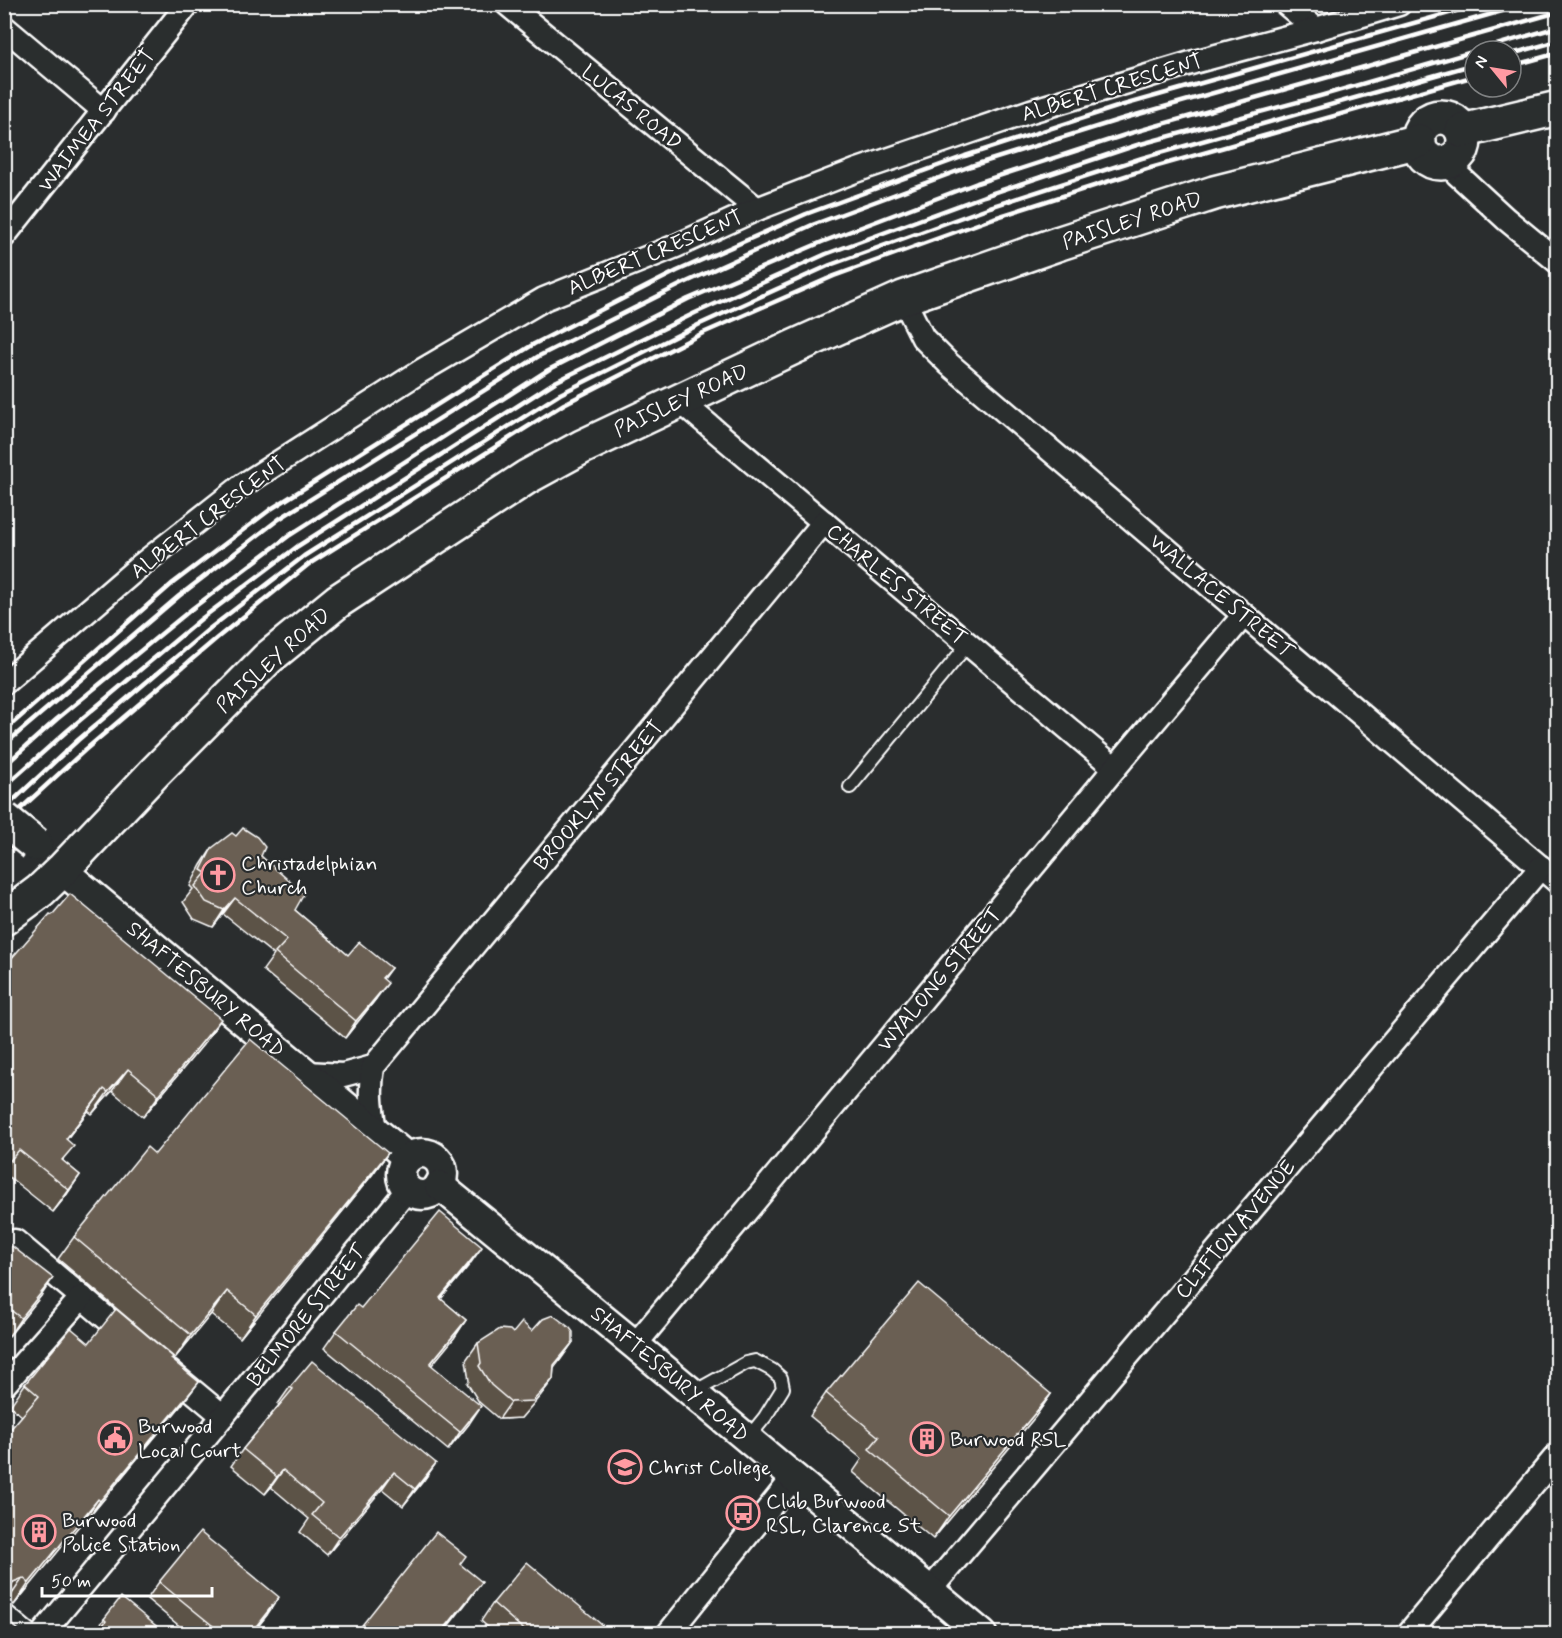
<svg xmlns="http://www.w3.org/2000/svg" width="1562" height="1638" viewBox="0 0 1562 1638" font-family="Mynerve,sans-serif">
  <rect width="100%" height="100%" fill="#2a2d2e"/>
  <filter id="ink" filterUnits="userSpaceOnUse"><feTurbulence type="fractalNoise" baseFrequency=".0167" numOctaves="2"/><feDisplacementMap in="SourceGraphic" scale="12" xChannelSelector="R" yChannelSelector="G"/><feConvolveMatrix kernelMatrix="1 2 1 2 8 2 1 2 1" color-interpolation-filters="sRGB"/></filter>
  <g filter="url(#ink)">
    <g fill="none" stroke-linecap="round" stroke-linejoin="round">
      <g stroke="#fff" stroke-width="16">
        <g id="service">
          <path d="M 850,787 L 968,644"/>
          <path d="M 694,1392 L 746,1363 L 755,1361 L 772,1370 L 781,1378 L 783,1388 L 765,1417 L 748,1438"/>
          <path d="M 4,1609 L 34,1634"/>
        </g>
      </g>
      <g stroke="#fff" stroke-width="27">
        <g id="minor">
          <path d="M 507,4 L 757,209"/>
          <path d="M 1286,4 L 1316,29"/>
          <path d="M 4,27 L 104,111"/>
          <path d="M 1449,161 L 1457,174 L 1506,219 L 1558,262"/>
          <path d="M 4,236 L 188,4"/>
          <path d="M 903,298 L 923,338 L 949,364 L 1558,882"/>
          <path d="M 680,401 L 1115,768"/>
          <path d="M 4,683 L 140,566 L 243,485 L 421,371 L 544,299 L 676,246 L 757,209 L 855,171 L 1031,111 L 1194,62 L 1316,29 L 1399,4"/>
          <path d="M 306,1073 L 343,1075 L 373,1067"/>
          <path d="M 375,1130 C 371,1107 369,1091 373,1067 L 824,522"/>
          <path d="M 15,1241 L 130,1338"/>
          <path d="M 635,1345 L 1115,768 L 1244,615"/>
          <path d="M 169,1371 L 223,1416"/>
          <path d="M 4,1385 L 82,1297"/>
          <path d="M 930,1590 L 1541,867"/>
          <path d="M 42,1634 L 223,1416 L 408,1189"/>
          <path d="M 668,1634 L 794,1477"/>
          <path d="M 1408,1634 L 1558,1454"/>
        </g>
      </g>
      <g stroke="#fff" stroke-width="33">
        <g id="tertiary">
          <path d="M 62,870 L 408,1158"/>
          <circle cx="422" cy="1174" r="21"/>
          <path d="M 439,1185 L 635,1345 L 982,1634"/>
        </g>
      </g>
      <g stroke="#fff" stroke-width="38">
        <g id="secondary">
          <circle cx="1441" cy="140" r="23"/>
          <path d="M 1462,131 L 1558,108"/>
          <path d="M 4,918 L 40,891 L 62,870 L 155,772 L 268,658 L 338,601 L 527,477 L 582,447 L 794,347 L 903,298 L 1060,243 L 1214,193 L 1419,141"/>
        </g>
      </g>
      <use href="#service" stroke="#2a2d2e" stroke-width="12"/>
      <use href="#minor" stroke="#2a2d2e" stroke-width="22"/>
      <use href="#tertiary" stroke="#2a2d2e" stroke-width="28"/>
      <use href="#secondary" stroke="#2a2d2e" stroke-width="33"/>
      <g stroke="#fff" stroke-width="4.5">
        <path d="M 1511,54 L 1558,41"/>
        <path d="M 1511,66 L 1558,53"/>
        <path d="M 4,731 L 173,583 L 271,509 L 534,344 L 677,271 L 806,214 L 965,156 L 1120,106 L 1481,4"/>
        <path d="M 4,745 L 179,596 L 279,519 L 539,356 L 682,284 L 812,225 L 971,166 L 1125,118 L 1527,4"/>
        <path d="M 4,766 L 57,719 L 193,608 L 290,535 L 548,370 L 688,299 L 822,242 L 977,183 L 1131,133 L 1558,12"/>
        <path d="M 4,787 L 67,731 L 201,619 L 298,546 L 555,382 L 695,313 L 826,254 L 984,196 L 1137,145 L 1320,96 L 1558,27"/>
        <path d="M 4,809 L 78,740 L 209,629 L 304,556 L 560,394 L 700,324 L 830,265 L 990,207 L 1142,158 L 1475,64"/>
        <path d="M 4,824 L 85,750 L 217,638 L 309,564 L 564,404 L 703,333 L 834,276 L 994,218 L 1147,169 L 1475,76"/>
      </g>
      <g stroke="#fff" stroke-width="38" stroke-linecap="butt">
        <path id="secondary-bridge" d="M 4,819 L 35,844"/>
      </g>
      <use href="#secondary-bridge" stroke="#2a2d2e" stroke-width="33"/>
    </g>
    <g fill="#5c5247" stroke="#fff" stroke-width="1.5">
      <path d="M 212,848 L 261,856 L 295,910 L 348,955 L 391,968 L 383,979 L 376,999 L 345,1038 L 263,970 L 274,955 L 223,914 L 213,927 L 194,919 L 183,902 L 193,889 L 190,886 L 201,865 Z"/>
      <path d="M 4,967 L 206,1041 L 143,1117 L 112,1091 L 92,1114 L 88,1111 L 66,1140 L 63,1161 L 80,1175 L 65,1197 L 53,1212 L 4,1173 Z"/>
      <path d="M 388,1153 L 372,1175 L 240,1338 L 211,1314 L 175,1358 L 58,1259 L 74,1237 L 155,1154 Z"/>
      <path d="M 4,1240 L 41,1296 L 9,1336 L 4,1332 Z"/>
      <path d="M 470,1264 L 441,1299 L 466,1320 L 454,1338 L 431,1365 L 469,1424 L 448,1450 L 324,1348 L 336,1331 L 361,1308 Z"/>
      <path d="M 532,1331 L 573,1342 L 554,1368 L 553,1379 L 540,1396 L 521,1418 L 499,1419 L 479,1402 L 467,1383 L 469,1381 L 466,1360 L 478,1343 L 513,1333 Z"/>
      <path d="M 89,1343 L 171,1359 L 183,1403 L 85,1522 L 83,1521 L 14,1605 L 8,1600 L 4,1602 L 4,1429 L 8,1432 L 22,1416 L 10,1406 L 25,1384 Z"/>
      <path d="M 290,1387 L 436,1463 L 424,1480 L 403,1506 L 382,1489 L 327,1555 L 300,1532 L 309,1519 L 271,1487 L 265,1494 L 231,1466 L 243,1449 L 279,1405 L 278,1404 Z"/>
      <path d="M 826,1393 L 1051,1394 L 1035,1417 L 933,1539 L 853,1472 L 862,1459 L 810,1416 Z"/>
      <path d="M 159,1582 L 267,1615 L 252,1634 L 189,1634 L 147,1599 Z"/>
      <path d="M 493,1603 L 602,1625 L 596,1634 L 496,1634 L 481,1621 Z"/>
      <path d="M 104,1619 L 166,1634 L 94,1634 Z"/>
    </g>
    <g fill="#4b4239" stroke="#fff" stroke-width="1.5">
      <path d="M 235,898 L 223,914 L 213,927 L 224,910 Z"/>
      <path d="M 388,983 L 376,999 L 345,1038 L 356,1021 Z"/>
      <path d="M 221,1019 L 206,1041 L 143,1117 L 159,1095 Z"/>
      <path d="M 128,1069 L 112,1091 L 92,1114 L 108,1092 Z"/>
      <path d="M 104,1089 L 88,1111 L 50,1161 L 66,1139 Z"/>
      <path d="M 388,1153 L 372,1175 L 240,1338 L 256,1315 Z"/>
      <path d="M 80,1175 L 65,1197 L 53,1212 L 69,1190 Z"/>
      <path d="M 482,1247 L 470,1264 L 427,1315 L 440,1298 Z"/>
      <path d="M 53,1278 L 41,1296 L 9,1336 L 21,1318 Z"/>
      <path d="M 227,1291 L 211,1314 L 175,1358 L 191,1335 Z"/>
      <path d="M 466,1320 L 454,1338 L 418,1382 L 430,1364 Z"/>
      <path d="M 573,1342 L 561,1359 L 542,1383 L 554,1365 Z"/>
      <path d="M 553,1379 L 540,1396 L 521,1418 L 499,1419 L 511,1402 Z"/>
      <path d="M 199,1382 L 183,1403 L 85,1522 L 100,1501 Z"/>
      <path d="M 1051,1394 L 1035,1417 L 933,1539 L 949,1516 Z"/>
      <path d="M 481,1406 L 469,1424 L 448,1450 L 460,1432 Z"/>
      <path d="M 436,1463 L 424,1480 L 403,1506 L 415,1489 Z"/>
      <path d="M 283,1470 L 271,1487 L 265,1494 L 277,1477 Z"/>
      <path d="M 394,1472 L 382,1489 L 327,1555 L 339,1537 Z"/>
      <path d="M 98,1499 L 83,1521 L 14,1605 L 29,1583 Z"/>
      <path d="M 23,1578 L 8,1600 L 4,1602 L 4,1594 L 13,1582 Z"/>
      <path d="M 482,1582 L 468,1601 L 442,1634 L 440,1634 Z"/>
      <path d="M 279,1597 L 267,1615 L 252,1634 L 250,1634 Z"/>
    </g>
    <g fill="#6b5f52" stroke="#fff" stroke-width="1.5">
      <path d="M 243,828 L 257,837 L 265,847 L 261,856 L 304,894 L 295,910 L 348,955 L 359,942 L 391,968 L 382,978 L 388,983 L 356,1021 L 275,953 L 287,940 L 235,898 L 224,910 L 206,902 L 195,886 L 206,873 L 201,870 L 212,848 L 232,833 L 236,836 Z"/>
      <path d="M 70,894 L 221,1019 L 159,1095 L 128,1069 L 108,1092 L 104,1089 L 66,1139 L 74,1146 L 62,1160 L 80,1175 L 69,1190 L 19,1150 L 4,1168 L 4,967 L 50,914 L 52,915 Z"/>
      <path d="M 250,1039 L 388,1153 L 256,1315 L 227,1291 L 191,1335 L 74,1237 L 147,1147 L 155,1154 Z"/>
      <path d="M 440,1212 L 482,1247 L 440,1298 L 466,1320 L 430,1364 L 481,1406 L 460,1432 L 336,1331 L 357,1305 L 361,1308 Z"/>
      <path d="M 4,1240 L 53,1278 L 21,1318 L 4,1305 Z"/>
      <path d="M 919,1283 L 1051,1394 L 949,1516 L 869,1449 L 879,1437 L 826,1393 Z"/>
      <path d="M 116,1309 L 173,1357 L 171,1359 L 199,1382 L 100,1501 L 98,1499 L 29,1583 L 23,1578 L 13,1582 L 11,1587 L 12,1591 L 4,1600 L 4,1429 L 8,1432 L 39,1396 L 25,1384 L 71,1328 L 89,1343 Z"/>
      <path d="M 553,1315 L 570,1328 L 573,1332 L 573,1342 L 554,1365 L 553,1379 L 533,1401 L 511,1402 L 491,1385 L 479,1366 L 481,1363 L 478,1343 L 500,1329 L 510,1330 L 513,1333 L 522,1322 L 532,1331 L 543,1319 Z"/>
      <path d="M 312,1361 L 436,1463 L 415,1489 L 394,1472 L 339,1537 L 312,1515 L 322,1503 L 283,1470 L 277,1477 L 243,1449 L 293,1389 L 290,1387 Z"/>
      <path d="M 200,1532 L 279,1597 L 250,1634 L 223,1634 L 159,1582 Z"/>
      <path d="M 436,1532 L 466,1556 L 460,1564 L 482,1582 L 440,1634 L 355,1634 Z"/>
      <path d="M 527,1562 L 602,1625 L 595,1634 L 529,1634 L 493,1603 Z"/>
      <path d="M 121,1597 L 166,1634 L 96,1634 L 106,1621 L 104,1619 Z"/>
    </g>
  </g>
  <defs>
    <g id="church-ring" transform="scale(1.725)"><circle r="9.5" fill="#2a2d2e" stroke="#ff9aa2" stroke-width="1.5"/><path d="M-1.2-6h2.4v3.5h3.3v2.4h-3.3V6h-2.4V-.1h-3.3v-2.4h3.3Z" fill="#ff9aa2"/></g>
    <g id="civic-ring" transform="scale(1.725)"><circle r="9.5" fill="#2a2d2e" stroke="#ff9aa2" stroke-width="1.5"/><path d="M-.6-6.5H3V-4.5H.6V-3L4-1V1h2V6H-6V1h2V-1L-.6-3ZM-1.2 2.5V6h2.4V2.5Z" fill="#ff9aa2"/></g>
    <g id="building-ring" transform="scale(1.725)"><circle r="9.5" fill="#2a2d2e" stroke="#ff9aa2" stroke-width="1.5"/><path d="M-4-6H4V6H1V3H-1V6H-4ZM-2.5-4.3h1.7v1.8h-1.7ZM.8-4.3h1.7v1.8H.8ZM-2.5-1h1.7V.8h-1.7ZM.8-1h1.7V.8H.8Z" fill="#ff9aa2"/></g>
    <g id="university-ring" transform="scale(1.725)"><circle r="9.5" fill="#2a2d2e" stroke="#ff9aa2" stroke-width="1.5"/><path d="M0-5L7-2L0 1L-7-2ZM-4 1L0 2.5L4 1V4Q0 6-4 4Z" fill="#ff9aa2"/></g>
    <g id="bus-ring" transform="scale(1.725)"><circle r="9.5" fill="#2a2d2e" stroke="#ff9aa2" stroke-width="1.5"/><path d="M-5-6H5V4H4V6H2V4H-2V6H-4V4H-5ZM-3.5-4V0h7V-4ZM-3.5 1.2v1.5H-2V1.2ZM2 1.2v1.5H3.5V1.2Z" fill="#ff9aa2"/></g>
  </defs>
  <g fill-rule="evenodd">
    <use href="#church-ring" x="218" y="875"/>
    <use href="#civic-ring" x="115" y="1438"/>
    <use href="#building-ring" x="927" y="1439"/>
    <use href="#university-ring" x="625" y="1467"/>
    <use href="#bus-ring" x="743" y="1513"/>
    <use href="#building-ring" x="39" y="1532"/>
  </g>
  <g text-anchor="middle" stroke-width="4.5" stroke-linejoin="round" paint-order="stroke">
    <g font-size="21" fill="#fff" stroke="#2a2d2e">
      <text transform="translate(1112 87) rotate(-17)" y="7">ALBERT CRESCENT</text>
      <text transform="translate(632 107) rotate(39)" y="7">LUCAS ROAD</text>
      <text transform="translate(96 120) rotate(-52)" y="7">WAIMEA STREET</text>
      <text transform="translate(1132 220) rotate(-18)" y="7">PAISLEY ROAD</text>
      <text transform="translate(655 252) rotate(-23)" y="7">ALBERT CRESCENT</text>
      <text transform="translate(681 400) rotate(-25)" y="7">PAISLEY ROAD</text>
      <text transform="translate(208 517) rotate(-37)" y="7">ALBERT CRESCENT</text>
      <text transform="translate(897 584) rotate(40)" y="7">CHARLES STREET</text>
      <text transform="translate(1222 596) rotate(40)" y="7">WALLACE STREET</text>
      <text transform="translate(273 660) rotate(-42)" y="7">PAISLEY ROAD</text>
      <text transform="translate(598 795) rotate(-50)" y="7">BROOKLYN STREET</text>
      <text transform="translate(939 979) rotate(-50)" y="7">WYALONG STREET</text>
      <text transform="translate(206 989) rotate(40)" y="7">SHAFTESBURY ROAD</text>
      <text transform="translate(1235 1229) rotate(-50)" y="7">CLIFTON AVENUE</text>
      <text transform="translate(306 1315) rotate(-51)" y="7">BELMORE STREET</text>
      <text transform="translate(670 1374) rotate(40)" y="7">SHAFTESBURY ROAD</text>
    </g>
    <g font-size="21" fill="#fff" stroke="#2a2d2e" text-anchor="start">
      <text x="241" y="870">Christadelphian<tspan x="241" dy="24">Church</tspan></text>
      <text x="138" y="1433">Burwood<tspan x="138" dy="24">Local Court</tspan></text>
      <text x="950" y="1446">Burwood RSL</text>
      <text x="648" y="1474">Christ College</text>
      <text x="766" y="1508">Club Burwood<tspan x="766" dy="24">RSL, Clarence St</tspan></text>
      <text x="62" y="1527">Burwood<tspan x="62" dy="24">Police Station</tspan></text>
    </g>
  </g>
  <rect width="1562" height="1638" fill="none" stroke="#2a2d2e" stroke-width="24"/>
  <rect x="12" y="12" width="1538" height="1614" fill="none" stroke="#fff" stroke-width="2" filter="url(#ink)"/>
  <g transform="translate(1493 69) rotate(300)"><circle r="28" fill="#2a2d2e" stroke="#7f8182" stroke-width="1.5"/>
  <path d="M0-4.5L10 22L0 15L-10 22Z" fill="#ff9aa2"/>
  <text y="-9" font-size="16" font-weight="bold" text-anchor="middle" fill="#ffffff">N</text>
  </g>
  <path d="M42 1587v9h170v-9" fill="none" stroke="#ffffff" stroke-width="3"/>
  <text x="51" y="1587" font-size="18" fill="#ffffff" stroke="#2a2d2e" stroke-width="4.5" paint-order="stroke">50 m</text>
</svg>
